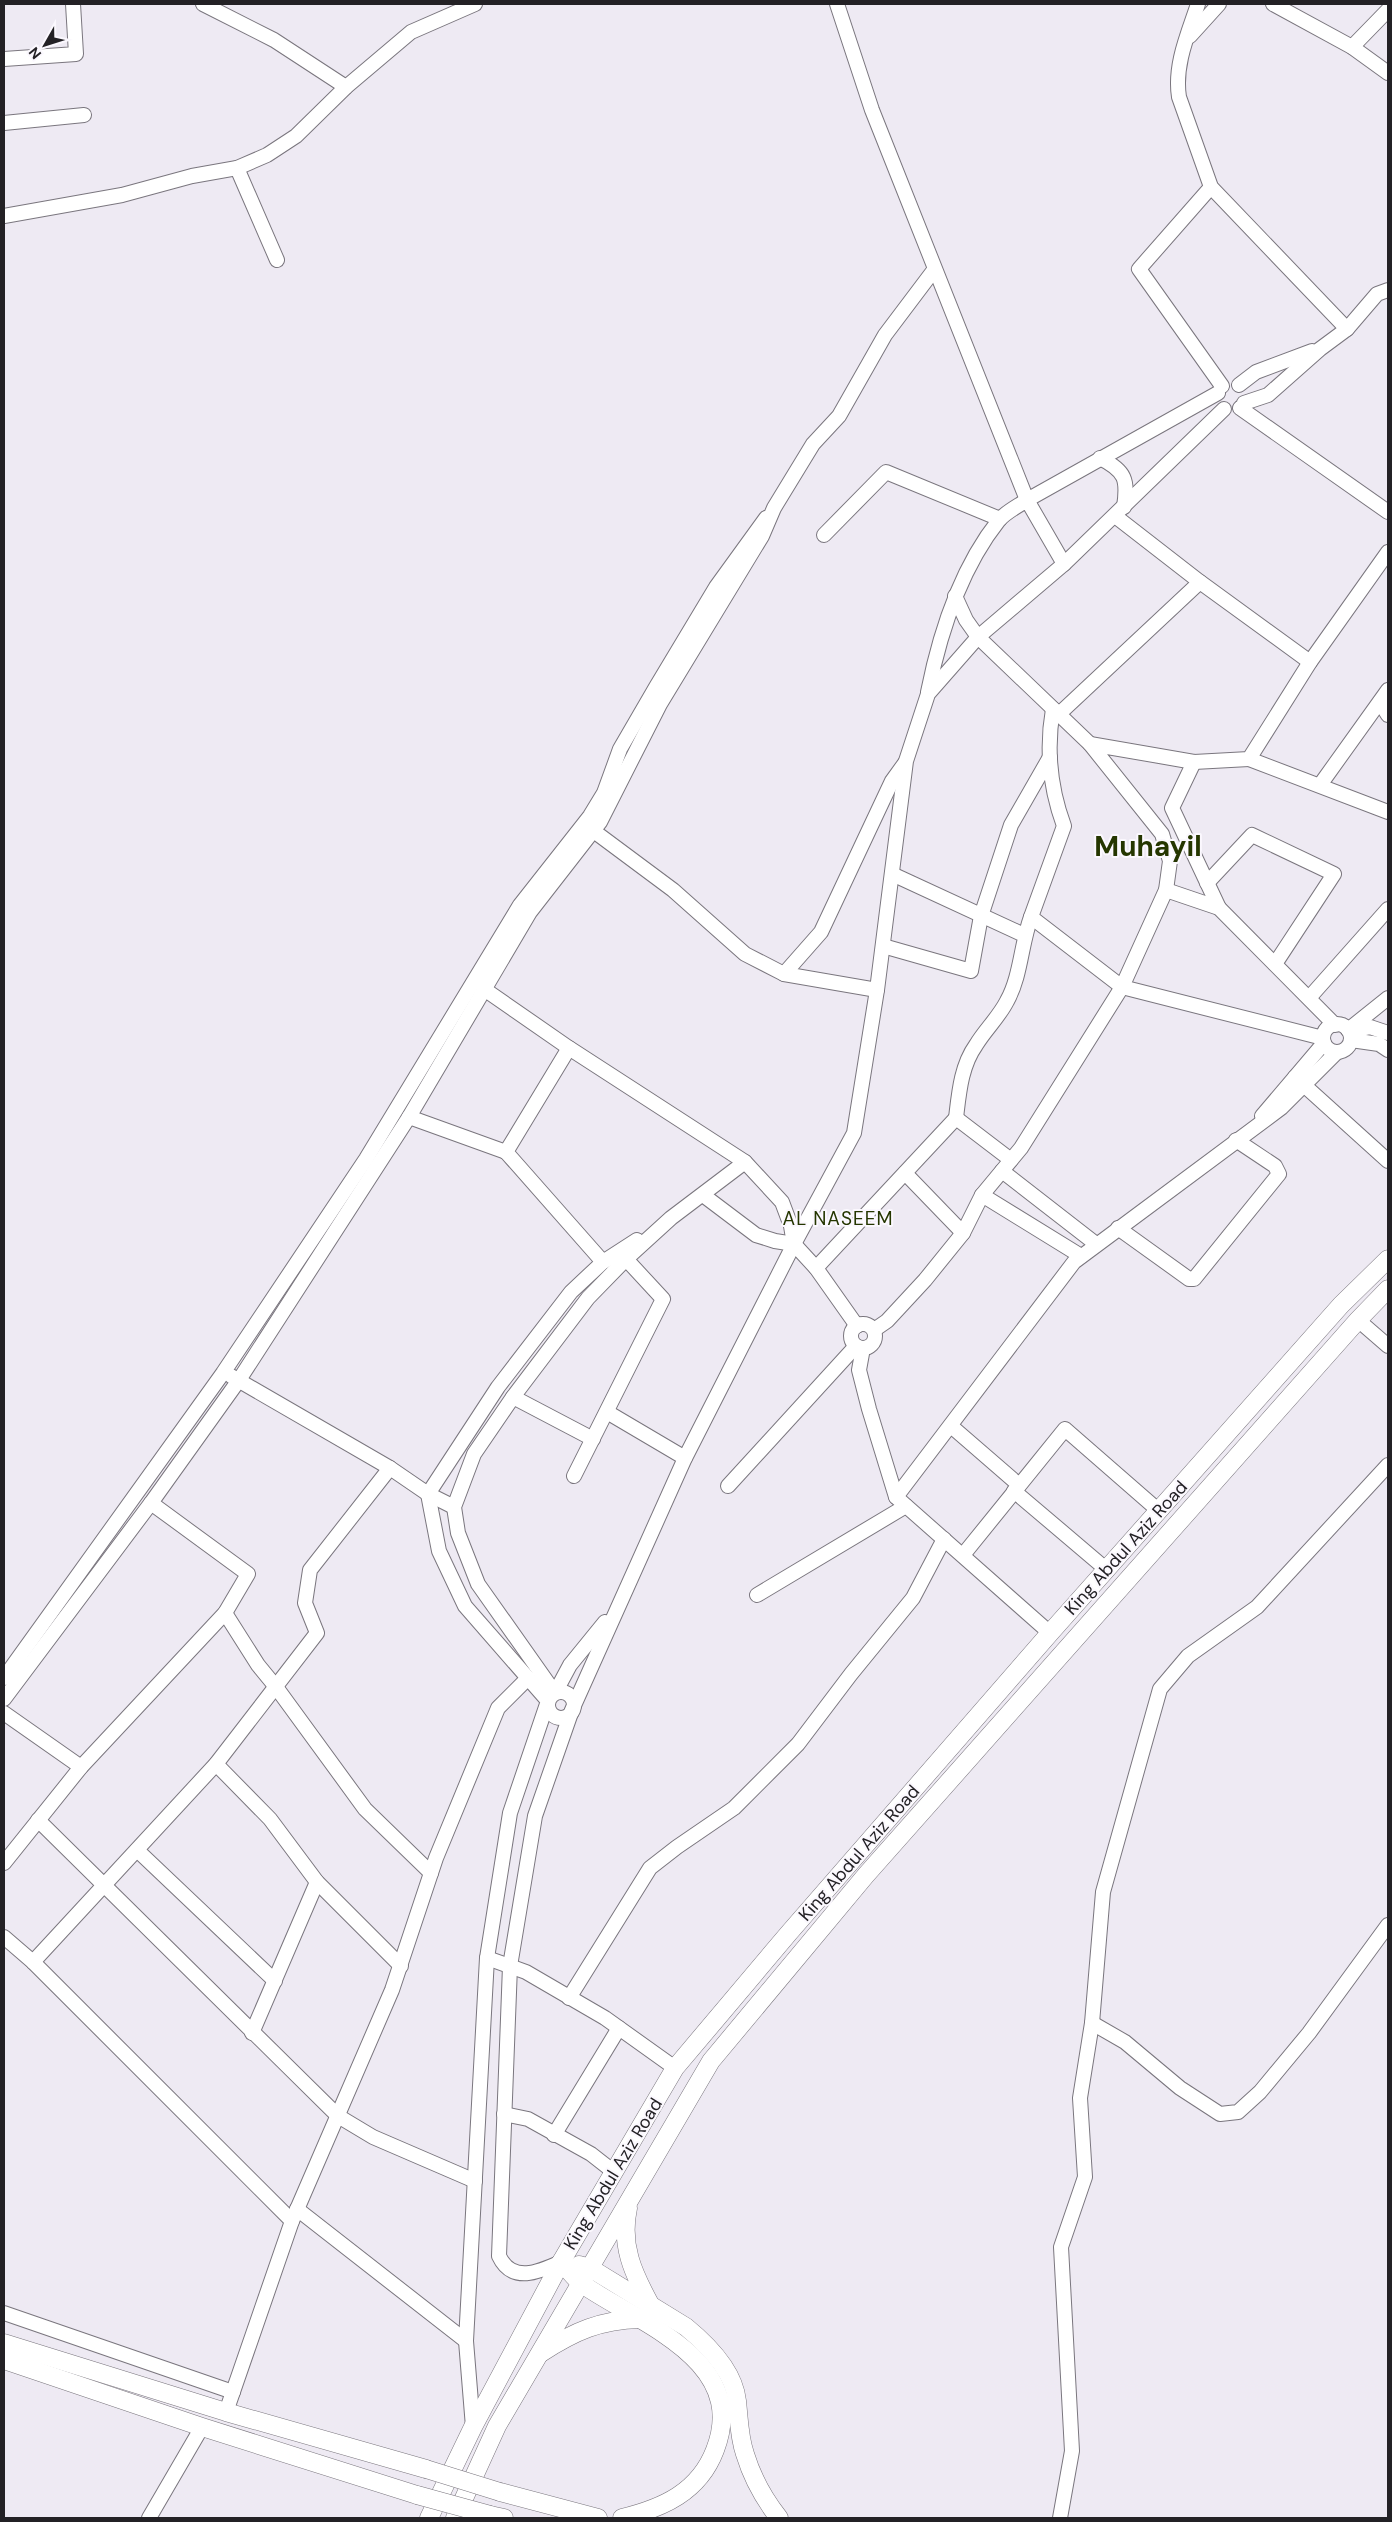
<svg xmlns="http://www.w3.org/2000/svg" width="1392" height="2522" viewBox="0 0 1392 2522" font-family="'DM Sans',sans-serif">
  <rect width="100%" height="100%" fill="#eeeaf3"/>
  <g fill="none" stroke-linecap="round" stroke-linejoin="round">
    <g stroke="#7a767e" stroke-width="16">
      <g id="minor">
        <path d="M 203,4 L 274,40 L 346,87"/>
        <path d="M 837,4 L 872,110 L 1027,500 L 1218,393"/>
        <path d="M 1198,4 C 1188,34 1174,65 1179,97 L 1211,187 L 1347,329"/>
        <path d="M 1273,4 L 1352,47 L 1388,73"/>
        <path d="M 1190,36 L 1219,4"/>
        <path d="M 1352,47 L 1388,10"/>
        <path d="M 4,59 L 76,54 L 73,4"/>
        <path d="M 4,123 L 84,115"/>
        <path d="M 237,168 L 277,260"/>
        <path d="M 1211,187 L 1139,269 L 1222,386"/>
        <path d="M 4,216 L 122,195 L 192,176 L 237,168 L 267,155 L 296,136 L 346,87 L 411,32 L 475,4"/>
        <path d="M 1239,385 L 1256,372 L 1312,351"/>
        <path d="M 1244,403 L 1268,395 L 1320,349 L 1347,329 L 1377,294 L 1388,290"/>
        <path d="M 1240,408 L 1388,512"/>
        <path d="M 1100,458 C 1126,471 1128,480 1124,507"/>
        <path d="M 1115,516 L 1200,582 L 1310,662"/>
        <path d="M 824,535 L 886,472 L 1000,519"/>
        <path d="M 955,596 L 966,620 L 978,637 L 1090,744"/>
        <path d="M 928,692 C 940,632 960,569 999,520 C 1006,512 1018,506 1027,500 L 1064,564"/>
        <path d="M 1380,702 L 1388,715"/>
        <path d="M 1053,709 C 1046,749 1050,788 1064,826 L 1031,917 L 1122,987 L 1323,1038"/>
        <path d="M 1059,714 L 1200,582"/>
        <path d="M 1249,759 L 1388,812"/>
        <path d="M 1194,762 L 1172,808 L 1219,908"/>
        <path d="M 1320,785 L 1388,690"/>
        <path d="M 587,826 L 673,890 L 745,954 L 784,974 L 877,990"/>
        <path d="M 892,874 L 1024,935"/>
        <path d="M 1207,883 L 1252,835 L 1334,874 L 1275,964"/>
        <path d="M 1166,890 L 1219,908 L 1335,1025"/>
        <path d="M 883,946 L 971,971 L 981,916 L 1011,825 L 1050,757"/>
        <path d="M 784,974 L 821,932 L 892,781 L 905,763"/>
        <path d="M 484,989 L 569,1048 L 745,1162 L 782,1202 L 791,1226 L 794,1244 L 816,1268 L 857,1326"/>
        <path d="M 1309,998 L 1388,909"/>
        <circle cx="1337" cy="1038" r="14"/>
        <path d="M 1348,1030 L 1388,998"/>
        <path d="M 1349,1031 L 1370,1027 L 1388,1033"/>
        <path d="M 1351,1040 L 1379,1044 L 1388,1050"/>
        <path d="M 569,1048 L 506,1152 L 603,1262"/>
        <path d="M 1295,1077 L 1388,1161"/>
        <path d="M 1262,1116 L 1324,1043"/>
        <path d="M 409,1117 L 506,1152"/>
        <path d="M 956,1118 C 959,1093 961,1066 976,1045 C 985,1030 999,1017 1007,1001 C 1021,976 1021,944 1031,917"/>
        <path d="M 1002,1171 L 1096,1244"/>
        <path d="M 905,1173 L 963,1233"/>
        <path d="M 703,1195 L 756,1235 L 775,1241 L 794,1244"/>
        <path d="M 982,1195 L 1081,1256"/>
        <path d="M 1118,1228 L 1189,1279 L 1194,1279 L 1279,1174 L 1275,1166 L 1236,1140"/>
        <path d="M 816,1268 L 956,1118 L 1011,1160"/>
        <path d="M 1358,1320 L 1388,1346"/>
        <circle cx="863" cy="1336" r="12"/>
        <path d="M 874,1330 L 887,1321 L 925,1280 L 963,1233 L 982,1195 L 1021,1148 L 1122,987 L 1166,890 L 1170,861 L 1162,834 L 1090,744 L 1194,762 L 1249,759 L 1310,662 L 1388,552"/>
        <path d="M 863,1348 L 859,1370 L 869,1409 L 896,1497 L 1050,1633"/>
        <path d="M 231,1376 L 390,1468 L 428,1494 L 498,1387 L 571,1292 L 603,1262 L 637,1240"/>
        <path d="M 513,1397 L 593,1439"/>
        <path d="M 607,1412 L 685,1458"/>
        <path d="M 951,1426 L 1019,1485"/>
        <path d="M 574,1476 L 663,1299 L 626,1259"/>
        <path d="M 728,1486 L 856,1346"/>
        <path d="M 1014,1491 L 1107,1570"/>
        <path d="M 428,1494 L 439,1551 L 465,1606 L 548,1701 L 510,1813 L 487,1958 L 466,2341 L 473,2427"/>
        <path d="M 428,1494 L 454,1507"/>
        <path d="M 896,1497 L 1074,1262 L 1281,1108 L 1337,1052"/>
        <path d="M 963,1555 L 1065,1429 L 1159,1511"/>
        <path d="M 757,1595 L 906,1506"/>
        <path d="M 225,1613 L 258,1665 L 276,1687 L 365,1809 L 431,1873"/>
        <path d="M 605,1622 L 570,1665 L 555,1693 L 478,1584 L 458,1533 L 454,1507 L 474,1454 L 513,1397 L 588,1298 L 626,1259 L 671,1218 L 745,1162"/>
        <path d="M 4,1678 L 223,1373 L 366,1159 L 520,905 L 590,816 L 604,793 L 620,749 L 656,687 L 716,587 L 766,518"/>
        <circle cx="561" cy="1705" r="13"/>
        <path d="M 4,1699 L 151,1503 L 239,1380 L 409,1117 L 530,912 L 600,822 L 660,704 L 762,536 L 774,508 L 813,444 L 839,416 L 885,335 L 934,270"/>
        <path d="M 4,1713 L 81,1767"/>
        <path d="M 216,1764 L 270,1819 L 317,1882 L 401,1966"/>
        <path d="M 38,1820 L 338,2116 L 373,2137 L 475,2181"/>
        <path d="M 137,1850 L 275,1981"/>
        <path d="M 4,1863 L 81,1767 L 225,1613 L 248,1574 L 151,1503"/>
        <path d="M 4,1937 L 33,1962 L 292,2221"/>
        <path d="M 487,1958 L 526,1972 L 605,2018 L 675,2068"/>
        <path d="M 33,1962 L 216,1764 L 317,1633 L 305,1603 L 310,1570 L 390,1468"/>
        <path d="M 569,1998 L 650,1868 L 677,1847 L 734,1808 L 798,1744 L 851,1674 L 913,1598 L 944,1539"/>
        <path d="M 1092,2023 L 1125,2042 L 1180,2088 L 1220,2114 L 1238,2112 L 1260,2092 L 1309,2033 L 1388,1925"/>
        <path d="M 252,2033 L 317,1882"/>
        <path d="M 504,2114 L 528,2119 L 591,2154 L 614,2172"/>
        <path d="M 554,2135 L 619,2028"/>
        <path d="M 297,2209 L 466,2341"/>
        <path d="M 561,2262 C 539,2272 512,2284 499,2256 L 510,1966 L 535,1816 L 572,1710 L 685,1458 L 794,1244 L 854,1133 L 877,990 L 906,761 L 928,694 L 978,637 L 1064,564 L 1224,409"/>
        <path d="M 4,2313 L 233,2392"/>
        <path d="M 226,2412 L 292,2221 L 392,1990 L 436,1858 L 498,1708 L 528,1678"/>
        <path d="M 149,2518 L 202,2427"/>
        <path d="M 1060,2518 L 1072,2451 L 1061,2247 L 1085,2177 L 1080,2098 L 1092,2023 L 1103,1892 L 1160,1689 L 1188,1656 L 1257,1607 L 1388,1465"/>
      </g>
    </g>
    <g stroke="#7a767e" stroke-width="19">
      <g id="major">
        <path d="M 628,2208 C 620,2245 633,2273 650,2304"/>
        <path d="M 561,2262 C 568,2269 574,2278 582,2284 C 638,2323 750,2360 715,2450 C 699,2492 663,2508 622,2518"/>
        <path d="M 579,2265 L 590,2268 L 686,2327 C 708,2345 734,2371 737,2401 C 739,2419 739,2437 745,2454 C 752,2477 764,2499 779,2518"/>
        <path d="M 4,2343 L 226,2412 L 426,2469"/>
        <path d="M 541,2353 C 575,2331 600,2320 640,2319"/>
        <path d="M 4,2360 L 202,2427 L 417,2495"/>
        <path d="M 500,2492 L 598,2518"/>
        <path d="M 490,2515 L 504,2518"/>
        <path d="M 429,2518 L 473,2427 L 561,2262 L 675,2068 L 788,1934 L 1050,1633 L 1341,1305 L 1388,1259"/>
        <path d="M 455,2518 L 497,2426 L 711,2061 L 866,1875 L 1358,1320 L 1388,1289"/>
      </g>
    </g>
    <use href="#minor" stroke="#fff" stroke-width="14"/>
    <use href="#major" stroke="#fff" stroke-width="18"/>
    <g stroke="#7a767e" stroke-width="19" stroke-linecap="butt">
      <g id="major-bridge">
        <path d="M 426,2469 L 500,2492"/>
        <path d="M 417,2495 L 490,2515"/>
      </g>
    </g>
    <use href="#major-bridge" stroke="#fff" stroke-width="18"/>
  </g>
  <g text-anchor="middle" stroke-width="4" stroke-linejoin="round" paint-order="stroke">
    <g font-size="18" fill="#232125" stroke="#fbf8fe">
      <text transform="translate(1126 1548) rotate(-48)" y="6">King Abdul Aziz Road</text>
      <text transform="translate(859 1853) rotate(-49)" y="6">King Abdul Aziz Road</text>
      <text transform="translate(613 2174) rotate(-59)" y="6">King Abdul Aziz Road</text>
    </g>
    <g font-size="19" letter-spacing="1" fill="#253600" stroke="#fbf8fe">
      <text x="838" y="1225">AL NASEEM</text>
    </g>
    <g font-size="28" font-weight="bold" fill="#253600" stroke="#fbf8fe">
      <text x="1148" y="856">Muhayil</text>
    </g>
  </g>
  <rect width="1392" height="2522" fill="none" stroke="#232125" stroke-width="10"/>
  <g transform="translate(45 45) rotate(231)" stroke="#fbf8fe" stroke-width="4" paint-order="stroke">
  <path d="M0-4L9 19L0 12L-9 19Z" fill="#232125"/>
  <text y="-8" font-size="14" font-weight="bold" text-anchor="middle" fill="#232125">N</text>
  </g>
</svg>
